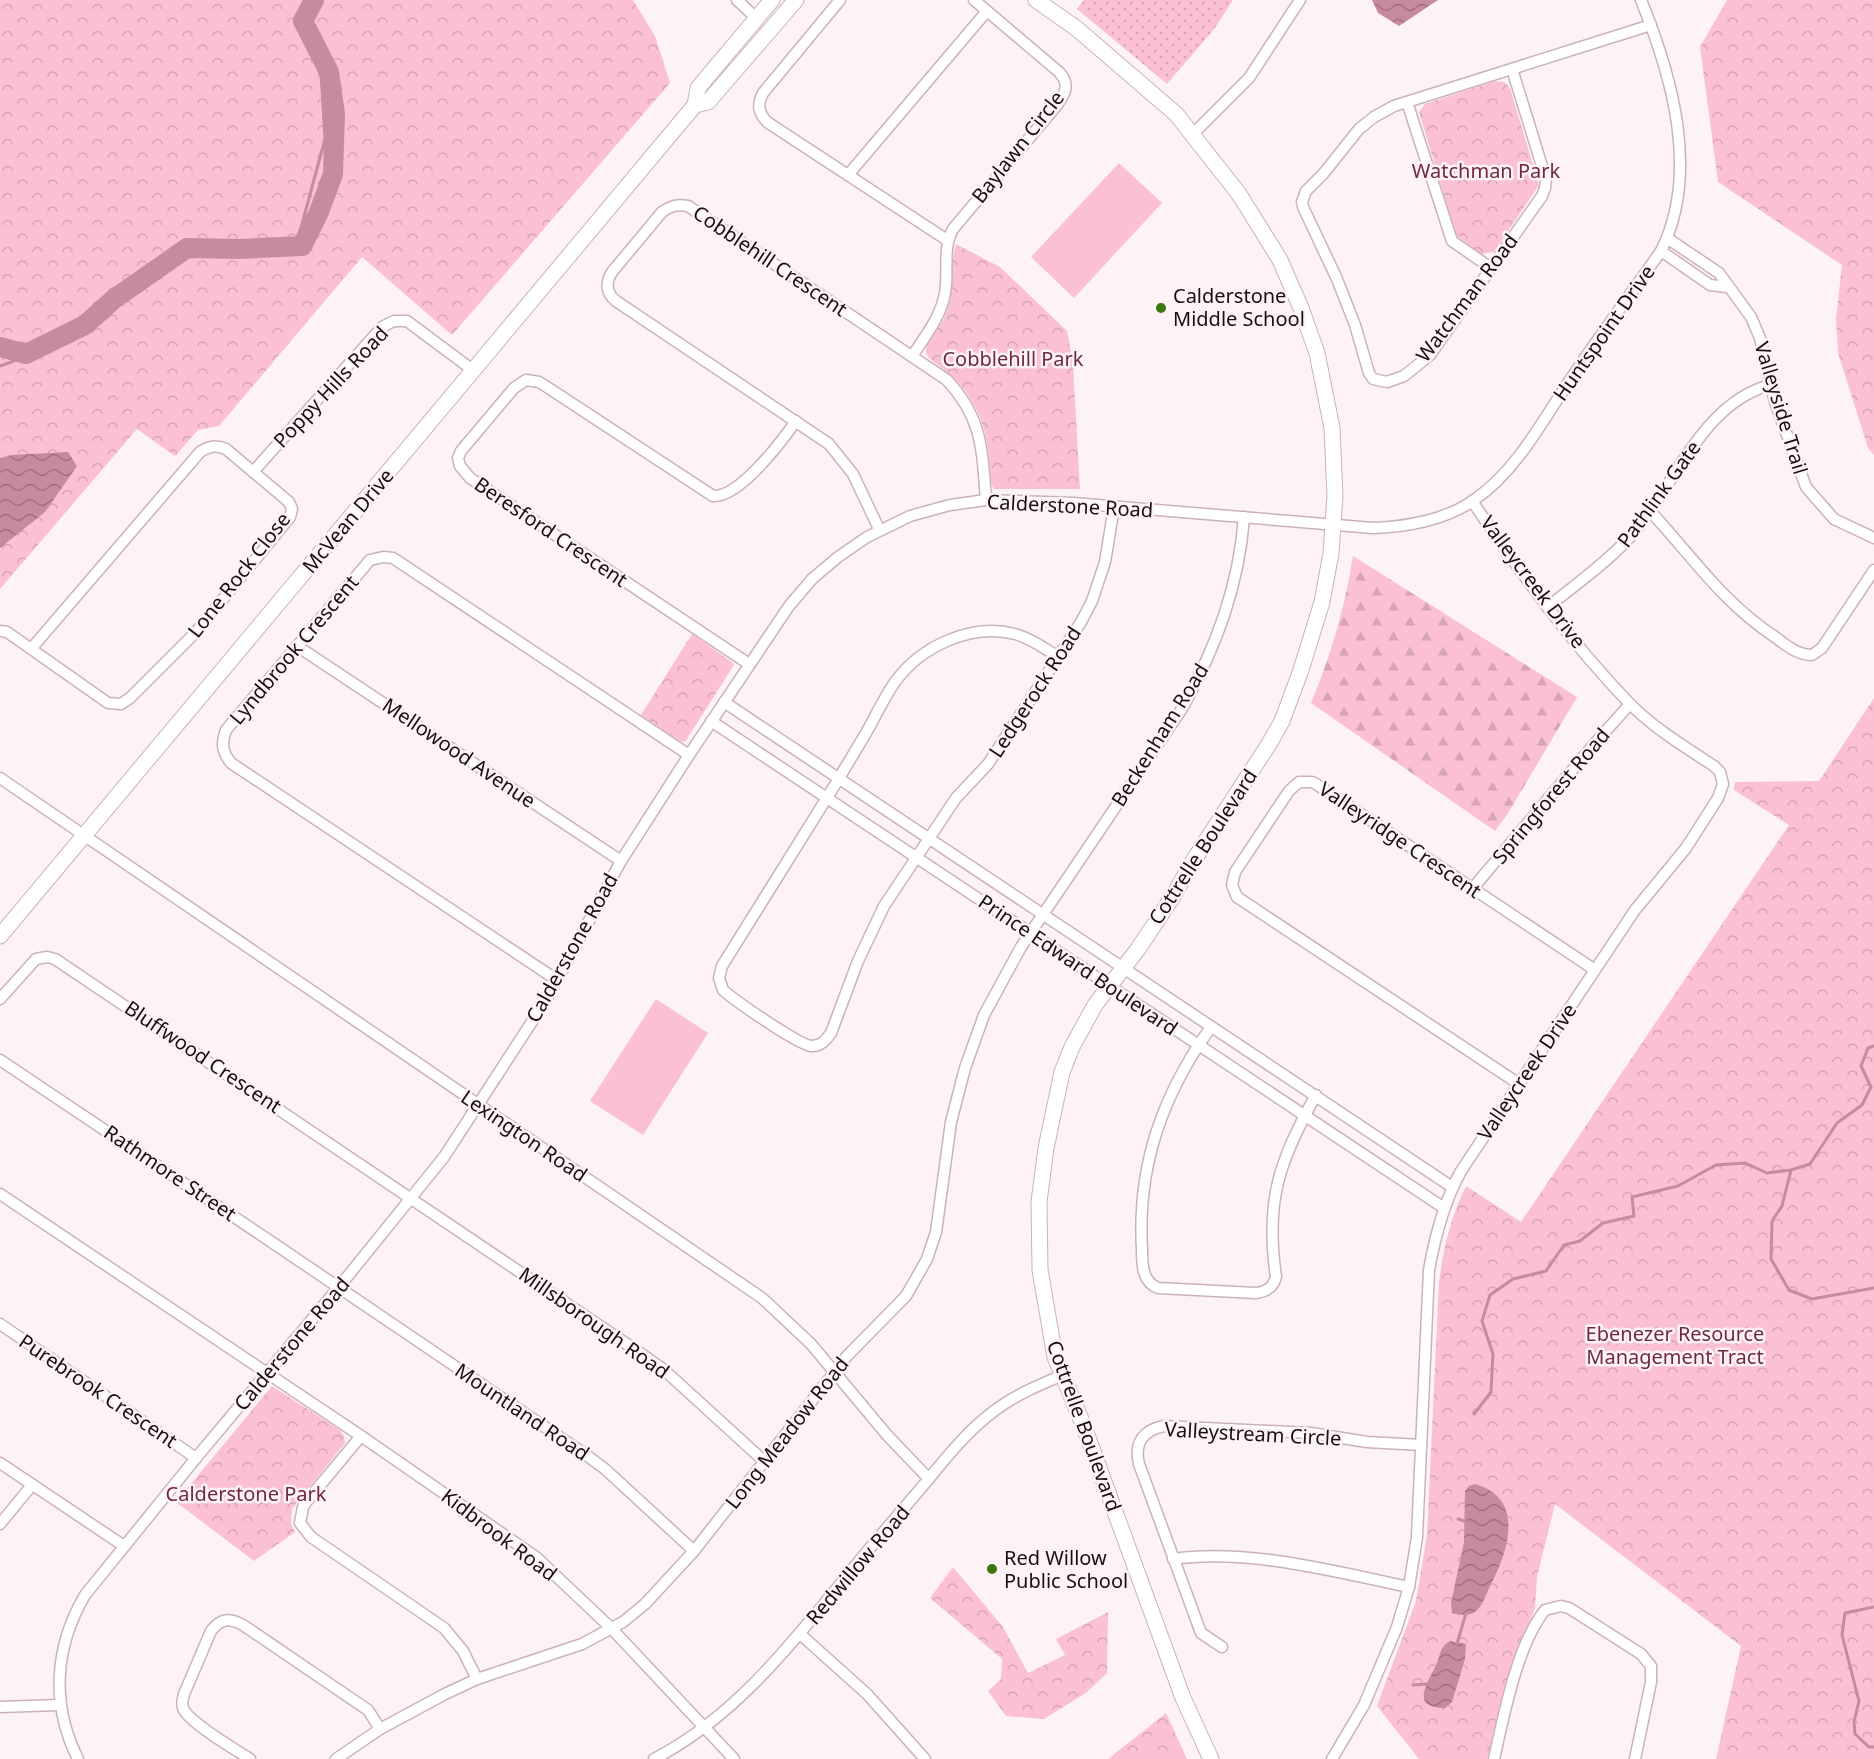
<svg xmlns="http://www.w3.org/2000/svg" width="1874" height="1759" viewBox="0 0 1874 1759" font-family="'Noto Sans',sans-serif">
  <defs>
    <pattern id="grass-dots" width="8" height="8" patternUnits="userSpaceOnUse" patternTransform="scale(1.5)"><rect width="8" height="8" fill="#fbc0d3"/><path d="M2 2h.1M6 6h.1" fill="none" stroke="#d6a4b4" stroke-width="1.8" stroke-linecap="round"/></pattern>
    <pattern id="forest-firs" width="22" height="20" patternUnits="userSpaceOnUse" patternTransform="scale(1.5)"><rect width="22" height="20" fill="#fbc0d3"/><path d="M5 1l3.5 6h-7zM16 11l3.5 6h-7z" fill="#d6a4b4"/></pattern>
    <pattern id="park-crowns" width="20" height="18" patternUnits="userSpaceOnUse" patternTransform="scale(1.5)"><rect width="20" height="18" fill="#fbc0d3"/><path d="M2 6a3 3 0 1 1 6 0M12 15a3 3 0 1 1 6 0" fill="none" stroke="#d6a4b4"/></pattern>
    <pattern id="water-waves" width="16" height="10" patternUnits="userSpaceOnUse" patternTransform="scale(1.5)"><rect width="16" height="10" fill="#c68b9f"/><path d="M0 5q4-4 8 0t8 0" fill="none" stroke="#a07080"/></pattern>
  </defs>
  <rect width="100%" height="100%" fill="#fdf3f6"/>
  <path fill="url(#grass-dots)" d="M 1084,0 L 1233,0 L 1215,28 L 1167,84 L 1077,9 Z"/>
  <path fill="url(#forest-firs)" d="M 1353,556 L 1577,697 L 1507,815 L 1495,831 L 1311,703 C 1331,655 1345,607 1353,556 Z"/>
  <g fill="url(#park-crowns)">
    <path d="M 0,0 L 633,0 L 655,36 L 670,83 L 452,335 L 362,257 L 219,426 L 198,430 L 175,456 L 137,429 L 0,589 Z"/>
    <path d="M 1727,0 L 1874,0 L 1874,455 L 1868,448 L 1838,353 L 1836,319 L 1842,265 L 1718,182 L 1700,47 Z"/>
    <path d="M 1495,81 L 1504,82 L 1510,88 L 1539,185 L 1494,252 L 1481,254 L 1456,235 L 1419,112 L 1425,104 Z"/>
    <path d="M 956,244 L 1000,267 L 1067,331 L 1073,364 L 1080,489 L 994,489 L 992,486 C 990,477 990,468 989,458 C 987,438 983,419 972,402 C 964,387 952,375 938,365 C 933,361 927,358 926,352 C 925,343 942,325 945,316 C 956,292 949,268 956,244 Z"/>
    <path d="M 692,634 L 732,662 L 734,665 L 685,742 L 680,741 L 641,715 Z"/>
    <path d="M 1874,698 L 1874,1759 L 1716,1759 L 1741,1646 L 1555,1504 L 1537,1577 L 1535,1608 L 1505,1687 L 1487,1759 L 1419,1759 L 1377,1706 L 1416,1601 L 1427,1535 L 1439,1283 C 1443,1249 1451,1216 1466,1186 L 1521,1222 L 1789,825 L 1734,790 L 1735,782 L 1819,781 Z"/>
    <path d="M 272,1386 L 340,1430 L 344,1436 L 345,1443 L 292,1509 L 291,1524 L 295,1532 L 254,1561 L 176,1502 Z"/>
    <path d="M 953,1567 L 1003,1627 L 1028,1673 L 1065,1655 L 1056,1639 L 1108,1612 L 1107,1673 L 1087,1692 L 1044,1719 L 1006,1716 L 988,1691 L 1001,1679 L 1002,1659 L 930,1598 Z"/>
    <path d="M 1166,1713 L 1187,1759 L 1108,1759 Z"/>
  </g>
  <g fill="#fbc0d3">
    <path d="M 1119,163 L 1162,203 L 1074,298 L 1031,257 Z"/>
    <path d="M 656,999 L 708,1033 L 643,1135 L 590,1101 Z"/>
  </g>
  <g fill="url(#water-waves)">
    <path d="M 1372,0 L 1438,0 L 1399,26 L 1378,13 Z"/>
    <path d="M 68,452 L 77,466 L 45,512 L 0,548 L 0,458 L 12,455 Z"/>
    <path d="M 1475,1484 C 1525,1498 1509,1550 1491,1584 C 1487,1592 1483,1606 1475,1612 C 1468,1616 1460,1615 1452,1613 L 1451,1603 L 1464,1542 L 1465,1491 L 1469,1486 Z"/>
    <path d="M 1450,1641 L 1466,1644 L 1465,1659 L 1452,1702 L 1445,1708 C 1409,1708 1428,1683 1436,1665 C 1441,1655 1439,1647 1450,1641 Z"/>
  </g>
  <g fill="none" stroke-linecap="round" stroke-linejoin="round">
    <g stroke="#c68b9f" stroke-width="3">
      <path d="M 0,366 L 80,336 L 109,300 L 145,268 L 176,253 L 216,248 L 259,252 L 284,248 L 298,239 L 325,139 L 321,73 L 304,33 L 308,0"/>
      <path d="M 1791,1170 L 1782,1206 L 1772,1221 L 1771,1259 L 1789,1290 L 1812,1299 L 1874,1288"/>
      <path d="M 1474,1414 L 1491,1392 L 1493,1354 L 1482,1321 L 1490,1295 L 1513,1279 L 1546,1271 L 1564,1245 L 1580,1241 L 1603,1223 L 1634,1216 L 1632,1197 L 1678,1186 L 1716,1165 L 1745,1163 L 1767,1173 L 1791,1170 L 1810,1164 L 1837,1123 L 1862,1105 L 1871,1087 L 1861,1066 L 1868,1048 L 1874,1046"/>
      <path d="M 1458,1519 L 1467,1522"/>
      <path d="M 1874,1607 L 1845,1613 L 1842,1635 L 1859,1701 L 1854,1722 L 1855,1734 L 1869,1747 L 1874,1747"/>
      <path d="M 1457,1644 L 1466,1613"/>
      <path d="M 1413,1685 L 1429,1684"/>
    </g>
    <path stroke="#c68b9f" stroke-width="20" d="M 0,347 L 26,354 L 85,325 L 114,299 L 187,248 L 240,249 L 302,246 L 319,212 L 333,174 L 335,114 L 329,72 L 303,21 L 314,0"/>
    <g stroke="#cbb2ba" stroke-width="13">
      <g id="street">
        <path d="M 737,0 L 757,19"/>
        <path d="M 840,0 L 763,93 C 757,105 758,112 767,122 L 947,240"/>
        <path d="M 1512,69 L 1546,179 L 1545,188 L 1542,196 L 1430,355 L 1404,376 L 1387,382 L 1373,379 L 1369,373 L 1355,325 L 1337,279 L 1303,207 L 1302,202 L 1306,191 L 1324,173 L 1359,129 L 1374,117 L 1394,106 L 1651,25"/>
        <path d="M 1407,102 L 1452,241 L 1491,268"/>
        <path d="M 1193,134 L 1249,78 L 1300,0"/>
        <path d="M 848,175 L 987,11"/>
        <path d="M 1667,238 L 1719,273 L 1751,317 L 1760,338 L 1775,402 L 1806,487 L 1834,519 L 1874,538"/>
        <path d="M 1661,251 L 1710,285 L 1727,287"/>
        <path d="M 913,355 C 925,336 941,317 945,293 C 949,271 942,249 953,229 L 1057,105 C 1066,93 1070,84 1059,72 L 974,0"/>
        <path d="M 253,472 L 382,327 L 394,321 L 407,321 L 474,371"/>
        <path d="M 1650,511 C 1693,557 1721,601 1775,637 C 1786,645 1797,655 1812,655 L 1822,648 L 1874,570"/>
        <path d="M 879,529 L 853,474 L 829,444 L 616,301 C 606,293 605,283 612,272 L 662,212 C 671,206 676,204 688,206 L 947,380 C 983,419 982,450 986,500"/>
        <path d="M 1548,607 C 1575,585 1605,564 1629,538 C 1674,489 1700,404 1770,385"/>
        <path d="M 0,631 L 7,632 L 108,703 L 121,704 L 130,698 L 196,632 L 290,517 L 292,509 L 289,502 L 226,449 C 216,445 209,446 200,452 L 31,649"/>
        <path d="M 297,646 L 621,861"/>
        <path d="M 1059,657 C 1045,649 1031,638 1015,634 C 971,623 921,646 895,682 C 885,696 878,711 870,726 C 858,747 845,768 833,788 C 796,848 759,907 722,966 L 719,978 L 723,990 C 734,1000 800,1046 812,1046 C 821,1046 826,1040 831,1033 L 858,961 L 884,906 L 956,798 L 988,764 L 1081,622 L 1092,601 L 1105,562 L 1114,507"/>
        <path d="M 749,664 L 470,478 L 460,466 L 458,458 L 461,451 L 514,388 L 526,380 L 539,382 L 547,387 L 713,496 C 739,498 782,441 796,421"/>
        <path d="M 724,702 L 1452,1187"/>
        <path d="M 711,721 L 1444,1208"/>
        <path d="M 0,778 L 762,1298 L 811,1344 L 887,1435 L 929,1479"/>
        <path d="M 1473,888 L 1596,742 L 1630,704"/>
        <path d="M 557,980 L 231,763 C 222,752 221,743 226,730 L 370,560 L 383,557 L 393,558 L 689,755"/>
        <path d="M 0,999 L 36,959 L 47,957 L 55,959 L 643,1355 L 663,1369 L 765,1462"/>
        <path d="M 1211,1027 C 1163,1094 1137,1165 1142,1249 C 1142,1264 1142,1282 1158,1288 L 1255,1293 C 1266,1292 1273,1288 1276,1277 C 1265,1201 1279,1161 1316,1095"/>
        <path d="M 0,1060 L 276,1245 L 586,1455 L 605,1469 L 694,1551"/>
        <path d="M 1519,1084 L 1237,897 L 1232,885 L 1235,872 L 1289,791 L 1299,782 L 1312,782 L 1316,784 L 1595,970"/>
        <path d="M 0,1194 L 361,1436 L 536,1557 L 612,1629 L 734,1759"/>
        <path d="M 0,1324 L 196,1458"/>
        <path d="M 361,1436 L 307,1501 L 303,1507 L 300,1523 L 311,1537 L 444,1628 L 463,1651 L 477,1679"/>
        <path d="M 0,1463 L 124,1546"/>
        <path d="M 0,1524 L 32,1485"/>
        <path d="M 1173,1559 C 1247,1548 1337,1572 1409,1587"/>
        <path d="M 800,1634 L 867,1694 L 925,1759"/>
        <path d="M 1222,1647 L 1201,1633 L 1139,1464 C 1134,1443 1143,1430 1164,1426 L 1311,1433 L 1367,1442 L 1421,1445"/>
        <path d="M 0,1707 L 59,1705"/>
        <path d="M 78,1759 C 51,1705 54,1648 85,1595 L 196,1458 L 339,1287 L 444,1157 L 548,997 L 621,861 L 689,755 L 789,606 L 812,579 L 838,557 L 867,537 L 910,516 L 950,505 L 986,500 L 1073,503 L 1373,528 C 1406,527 1446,520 1474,500 C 1519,469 1545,416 1576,371 C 1603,331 1633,291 1661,251 C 1700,173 1672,76 1641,0"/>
        <path d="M 250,1759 C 236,1750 188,1722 183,1708 C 181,1703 183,1699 184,1694 L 211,1631 C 221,1618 229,1618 243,1625 L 368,1710 L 380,1729"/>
        <path d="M 336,1759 L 380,1729 L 445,1694 L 477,1679 L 582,1644 L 623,1622 L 645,1604 L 694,1551 L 847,1356 L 906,1296 L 927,1259 L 936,1232 L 951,1122 L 965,1068 L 984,1015 L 1021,947 L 1183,707 C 1216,647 1239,586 1244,517"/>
        <path d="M 654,1759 C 733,1718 787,1649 842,1582 C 866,1552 891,1523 916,1494 C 940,1466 963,1434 994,1411 C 1015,1395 1039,1385 1063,1375"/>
        <path d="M 1332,1759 L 1364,1705 L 1397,1627 L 1409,1587 L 1417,1537 L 1429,1270 C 1435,1236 1444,1202 1461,1171 L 1635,910 L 1686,848 L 1718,798 L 1723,784 L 1720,772 L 1714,766 C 1685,747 1655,729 1630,704 C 1570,642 1520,572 1472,501"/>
        <path d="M 1494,1759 C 1504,1715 1517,1645 1545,1610 L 1561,1606 L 1569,1608 L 1641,1654 L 1651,1666 L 1651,1682 L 1635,1759"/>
      </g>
    </g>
    <g stroke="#cbb2ba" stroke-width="17">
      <g id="secondary">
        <path d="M 1036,0 L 1076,28 L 1176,114 L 1239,194 L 1280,260 L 1301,308 L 1317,353 L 1332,428 L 1335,496 L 1331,553 L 1322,602 L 1301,670 L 1282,721 L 1269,744 L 1195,858 L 1172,898 L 1138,949 L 1095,1005 L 1072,1047 L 1062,1072 L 1046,1148 L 1039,1202 L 1040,1270 L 1055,1357 L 1083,1424 L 1183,1698 L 1211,1759"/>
        <path d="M 695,105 L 708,102 L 796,0"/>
        <path d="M 0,936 L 695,105 L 698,88 L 772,0"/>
      </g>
    </g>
    <use href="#street" stroke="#fff" stroke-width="10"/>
    <use href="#secondary" stroke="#fff" stroke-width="15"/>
  </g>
  <g fill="#387712" stroke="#fdf3f6" stroke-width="2">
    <circle cx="1161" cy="308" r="6"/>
    <circle cx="992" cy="1569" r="6"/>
  </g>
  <g text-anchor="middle" stroke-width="5" stroke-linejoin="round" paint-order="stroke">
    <g font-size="20" fill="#180f12" stroke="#fdf3f6">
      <text transform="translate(1018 147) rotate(-52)" y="7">Baylawn Circle</text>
      <text transform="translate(770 261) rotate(34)" y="7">Cobblehill Crescent</text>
      <text transform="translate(1467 298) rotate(-53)" y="7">Watchman Road</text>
      <text transform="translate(1604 333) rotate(-55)" y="7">Huntspoint Drive</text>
      <text transform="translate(331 387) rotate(-47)" y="7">Poppy Hills Road</text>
      <text transform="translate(1781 408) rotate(73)" y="7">Valleyside Trail</text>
      <text transform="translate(1659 494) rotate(-54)" y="7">Pathlink Gate</text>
      <text transform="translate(1070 506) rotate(3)" y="7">Calderstone Road</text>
      <text transform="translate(348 521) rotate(-50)" y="7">McVean Drive</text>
      <text transform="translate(551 532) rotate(34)" y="7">Beresford Crescent</text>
      <text transform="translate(239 575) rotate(-52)" y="7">Lone Rock Close</text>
      <text transform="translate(1533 582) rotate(53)" y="7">Valleycreek Drive</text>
      <text transform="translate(294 650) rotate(-50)" y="7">Lyndbrook Crescent</text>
      <text transform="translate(1035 692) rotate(-57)" y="7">Ledgerock Road</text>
      <text transform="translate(1160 735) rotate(-58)" y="7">Beckenham Road</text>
      <text transform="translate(459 753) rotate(34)" y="7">Mellowood Avenue</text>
      <text transform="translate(1551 796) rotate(-50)" y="7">Springforest Road</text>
      <text transform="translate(1400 840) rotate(34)" y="7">Valleyridge Crescent</text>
      <text transform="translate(1203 847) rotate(-57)" y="7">Cottrelle Boulevard</text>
      <text transform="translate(572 948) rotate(-61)" y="7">Calderstone Road</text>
      <text transform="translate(1078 965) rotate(34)" y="7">Prince Edward Boulevard</text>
      <text transform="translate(203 1057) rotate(34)" y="7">Bluffwood Crescent</text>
      <text transform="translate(1527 1072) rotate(-56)" y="7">Valleycreek Drive</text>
      <text transform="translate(524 1136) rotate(34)" y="7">Lexington Road</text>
      <text transform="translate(170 1173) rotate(34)" y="7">Rathmore Street</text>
      <text transform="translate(594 1323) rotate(35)" y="7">Millsborough Road</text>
      <text transform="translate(292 1344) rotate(-50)" y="7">Calderstone Road</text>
      <text transform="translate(98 1391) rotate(34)" y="7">Purebrook Crescent</text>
      <text transform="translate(522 1412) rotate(34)" y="7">Mountland Road</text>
      <text transform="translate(1084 1426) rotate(70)" y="7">Cottrelle Boulevard</text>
      <text transform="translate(787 1433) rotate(-52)" y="7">Long Meadow Road</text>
      <text transform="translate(1253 1434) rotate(3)" y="7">Valleystream Circle</text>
      <text transform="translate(499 1535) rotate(37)" y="7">Kidbrook Road</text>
      <text transform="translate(858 1565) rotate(-50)" y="7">Redwillow Road</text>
    </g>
    <g font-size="20" fill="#6f2845" stroke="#fdf3f6">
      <text x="1486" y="178">Watchman Park</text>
      <text x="1013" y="366">Cobblehill Park</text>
      <text x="1675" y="1341">Ebenezer Resource<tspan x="1675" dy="23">Management Tract</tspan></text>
      <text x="246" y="1501">Calderstone Park</text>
    </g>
    <g font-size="20" fill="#180f12" stroke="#fdf3f6" text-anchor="start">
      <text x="1173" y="303">Calderstone<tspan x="1173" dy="23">Middle School</tspan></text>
      <text x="1004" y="1565">Red Willow<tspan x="1004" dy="23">Public School</tspan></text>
    </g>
  </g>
</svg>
